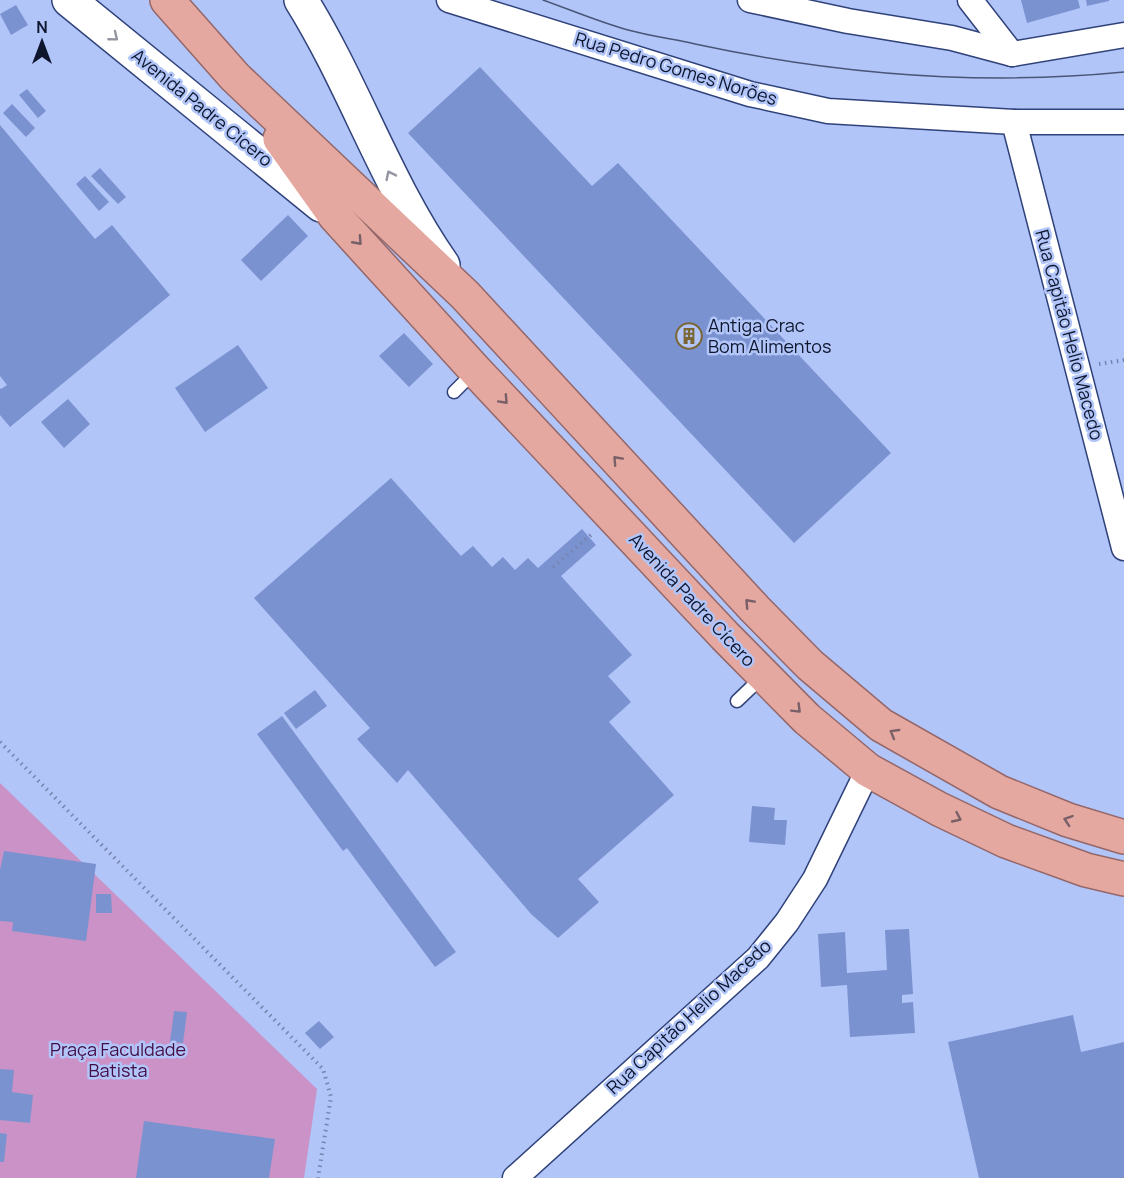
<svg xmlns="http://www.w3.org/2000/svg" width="1124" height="1178" viewBox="0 0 1124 1178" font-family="Manrope,sans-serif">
  <rect width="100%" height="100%" fill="#b1c5f9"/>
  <path fill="#ca92c6" d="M 0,783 L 317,1089 L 304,1178 L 0,1178 Z"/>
  <g fill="#7b92d0">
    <path d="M 1021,0 L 1078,0 L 1080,8 L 1027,23 Z"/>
    <path d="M 1086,0 L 1109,0 L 1109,1 L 1087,6 Z"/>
    <path d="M 16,5 L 28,25 L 11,35 L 0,14 Z"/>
    <path d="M 480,67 L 592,186 L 618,163 L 891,453 L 794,543 L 408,133 Z"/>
    <path d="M 27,89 L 46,111 L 38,118 L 19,95 Z"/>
    <path d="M 12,104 L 35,128 L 26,137 L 3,113 Z"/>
    <path d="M 0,125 L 95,239 L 112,225 L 170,295 L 10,427 L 0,415 L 0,388 L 1,389 L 7,385 L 0,376 Z"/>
    <path d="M 100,168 L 126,197 L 118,204 L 91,176 Z"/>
    <path d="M 85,176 L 109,202 L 99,211 L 76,184 Z"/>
    <path d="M 288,215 L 308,236 L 261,281 L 241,260 Z"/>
    <path d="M 404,333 L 433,364 L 409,387 L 379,356 Z"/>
    <path d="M 238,345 L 268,388 L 205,432 L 175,388 Z"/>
    <path d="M 68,399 L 90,424 L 64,448 L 41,422 Z"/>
    <path d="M 391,478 L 461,556 L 473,546 L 492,567 L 503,557 L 515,570 L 528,558 L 538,568 L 582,529 L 596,545 L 561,576 L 632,655 L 608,676 L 631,702 L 609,722 L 674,795 L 578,879 L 599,902 L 558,938 L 531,914 L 408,770 L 397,783 L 357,739 L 370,728 L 254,598 Z"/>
    <path d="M 315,690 L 327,706 L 296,729 L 284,713 Z"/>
    <path d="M 282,716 L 456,952 L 435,967 L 347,848 L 343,851 L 257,734 Z"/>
    <path d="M 752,806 L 775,808 L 774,820 L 787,820 L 785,845 L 749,842 Z"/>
    <path d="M 4,851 L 96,864 L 86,941 L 12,931 L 13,922 L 0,921 L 0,870 Z"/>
    <path d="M 96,894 L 111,894 L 112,913 L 96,913 Z"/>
    <path d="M 909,929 L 913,994 L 902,995 L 902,1003 L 913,1002 L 915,1033 L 850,1037 L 847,985 L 821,987 L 818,934 L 845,932 L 847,973 L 887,970 L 885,930 Z"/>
    <path d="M 174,1011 L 187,1012 L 183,1043 L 170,1042 Z"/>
    <path d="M 1073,1015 L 1081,1052 L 1124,1042 L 1124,1178 L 979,1178 L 948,1042 Z"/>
    <path d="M 319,1021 L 334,1037 L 320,1049 L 305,1033 Z"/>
    <path d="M 0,1069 L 14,1070 L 12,1092 L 33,1095 L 30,1123 L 0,1120 Z"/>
    <path d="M 144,1121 L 275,1139 L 269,1178 L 136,1178 Z"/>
    <path d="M 0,1133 L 7,1134 L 4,1162 L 0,1162 Z"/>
  </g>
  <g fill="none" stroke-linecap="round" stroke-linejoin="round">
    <g stroke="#30427a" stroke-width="15">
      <g id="service">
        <path d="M 454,392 L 475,371"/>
        <path d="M 737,701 L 762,677"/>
      </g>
    </g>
    <g stroke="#30427a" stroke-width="27">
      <g id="minor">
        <path d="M 449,0 L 750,94 L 828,111 L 1014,122 L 1124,122"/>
        <path d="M 750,0 L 848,21 L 952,38 L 1012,54 L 1124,35"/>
        <path d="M 970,0 L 1012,54"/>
        <path d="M 1014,122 L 1124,548"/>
        <path d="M 515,1178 L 758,958 L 787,922 L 815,879 L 868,770"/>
      </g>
    </g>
    <g stroke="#30427a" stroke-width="36">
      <g id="secondary">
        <path d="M 69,0 L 321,205"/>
        <path d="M 301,0 C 354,85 385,182 443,265"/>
      </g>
    </g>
    <g stroke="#956768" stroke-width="36">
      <g id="trunk">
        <path d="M 167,0 L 235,77 L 465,295 L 755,609 L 810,665 L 881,725 L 999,792 L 1068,820 L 1124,837"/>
        <path d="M 280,139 L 335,216 L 476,371 L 725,636 L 807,719 L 868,770 L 939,809 L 1006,841 L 1086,870 L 1124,879"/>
      </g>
    </g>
    <g stroke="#7685af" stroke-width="4" stroke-dasharray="1.5 4.5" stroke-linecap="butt">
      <path d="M 1099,364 L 1124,360"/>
      <path d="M 553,567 L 592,534"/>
      <path d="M 0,742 L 323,1069 L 331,1097 L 318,1178"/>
    </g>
    <use href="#service" stroke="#fff" stroke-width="12"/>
    <use href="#minor" stroke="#fff" stroke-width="24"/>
    <use href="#secondary" stroke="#fff" stroke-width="33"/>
    <use href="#trunk" stroke="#e4a8a0" stroke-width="33"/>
    <path stroke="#495678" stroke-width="1.5" d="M 543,0 C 571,10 599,22 628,30 C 650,36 673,39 695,44 C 835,74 982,86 1124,72"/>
  </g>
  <defs><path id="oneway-chevron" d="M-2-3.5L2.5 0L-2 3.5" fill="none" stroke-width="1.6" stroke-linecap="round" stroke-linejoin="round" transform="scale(1.5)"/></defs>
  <g stroke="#9396a1">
    <use href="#oneway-chevron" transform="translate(114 37) rotate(39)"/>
    <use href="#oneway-chevron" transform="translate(390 175) rotate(-116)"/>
  </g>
  <g stroke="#795f67">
    <use href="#oneway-chevron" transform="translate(358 241) rotate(48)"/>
    <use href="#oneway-chevron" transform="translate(504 400) rotate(47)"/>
    <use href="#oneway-chevron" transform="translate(617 460) rotate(-133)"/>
    <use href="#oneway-chevron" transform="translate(749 603) rotate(-133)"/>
    <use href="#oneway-chevron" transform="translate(797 709) rotate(45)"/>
    <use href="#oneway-chevron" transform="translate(894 733) rotate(-150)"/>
    <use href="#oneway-chevron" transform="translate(957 818) rotate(25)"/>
    <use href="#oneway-chevron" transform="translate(1068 820) rotate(-161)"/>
  </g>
  <defs>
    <g id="building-ring" transform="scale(1.35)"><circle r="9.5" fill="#b1c5f9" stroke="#7b6736" stroke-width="1.5"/><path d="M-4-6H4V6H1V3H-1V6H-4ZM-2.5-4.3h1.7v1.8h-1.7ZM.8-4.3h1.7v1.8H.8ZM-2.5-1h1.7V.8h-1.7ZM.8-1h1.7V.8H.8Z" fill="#7b6736"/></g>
  </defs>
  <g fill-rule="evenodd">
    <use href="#building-ring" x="689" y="336"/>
  </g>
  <g text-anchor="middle" stroke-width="5" stroke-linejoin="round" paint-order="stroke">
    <g font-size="18" fill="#0e162e" stroke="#b1c5f9">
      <text transform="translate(676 69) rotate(17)" y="6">Rua Pedro Gomes Norões</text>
      <text transform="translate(202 108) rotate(39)" y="6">Avenida Padre Cícero</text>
      <text transform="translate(1069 335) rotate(75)" y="6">Rua Capitão Helio Macedo</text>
      <text transform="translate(692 600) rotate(47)" y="6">Avenida Padre Cícero</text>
      <text transform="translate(689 1017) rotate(-43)" y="6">Rua Capitão Helio Macedo</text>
    </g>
    <g font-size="18" fill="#0e162e" stroke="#b1c5f9" text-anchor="start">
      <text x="708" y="332">Antiga Crac<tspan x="708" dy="21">Bom Alimentos</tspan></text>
    </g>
    <g font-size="18" fill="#440c44" stroke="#b1c5f9">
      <text x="118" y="1056">Praça Faculdade<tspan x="118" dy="21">Batista</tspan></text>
    </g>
  </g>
  <g transform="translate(42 42)" stroke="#b1c5f9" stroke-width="4.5" paint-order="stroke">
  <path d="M0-4.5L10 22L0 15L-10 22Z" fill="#0e162e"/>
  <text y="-9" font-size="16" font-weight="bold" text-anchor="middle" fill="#0e162e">N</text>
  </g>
</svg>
